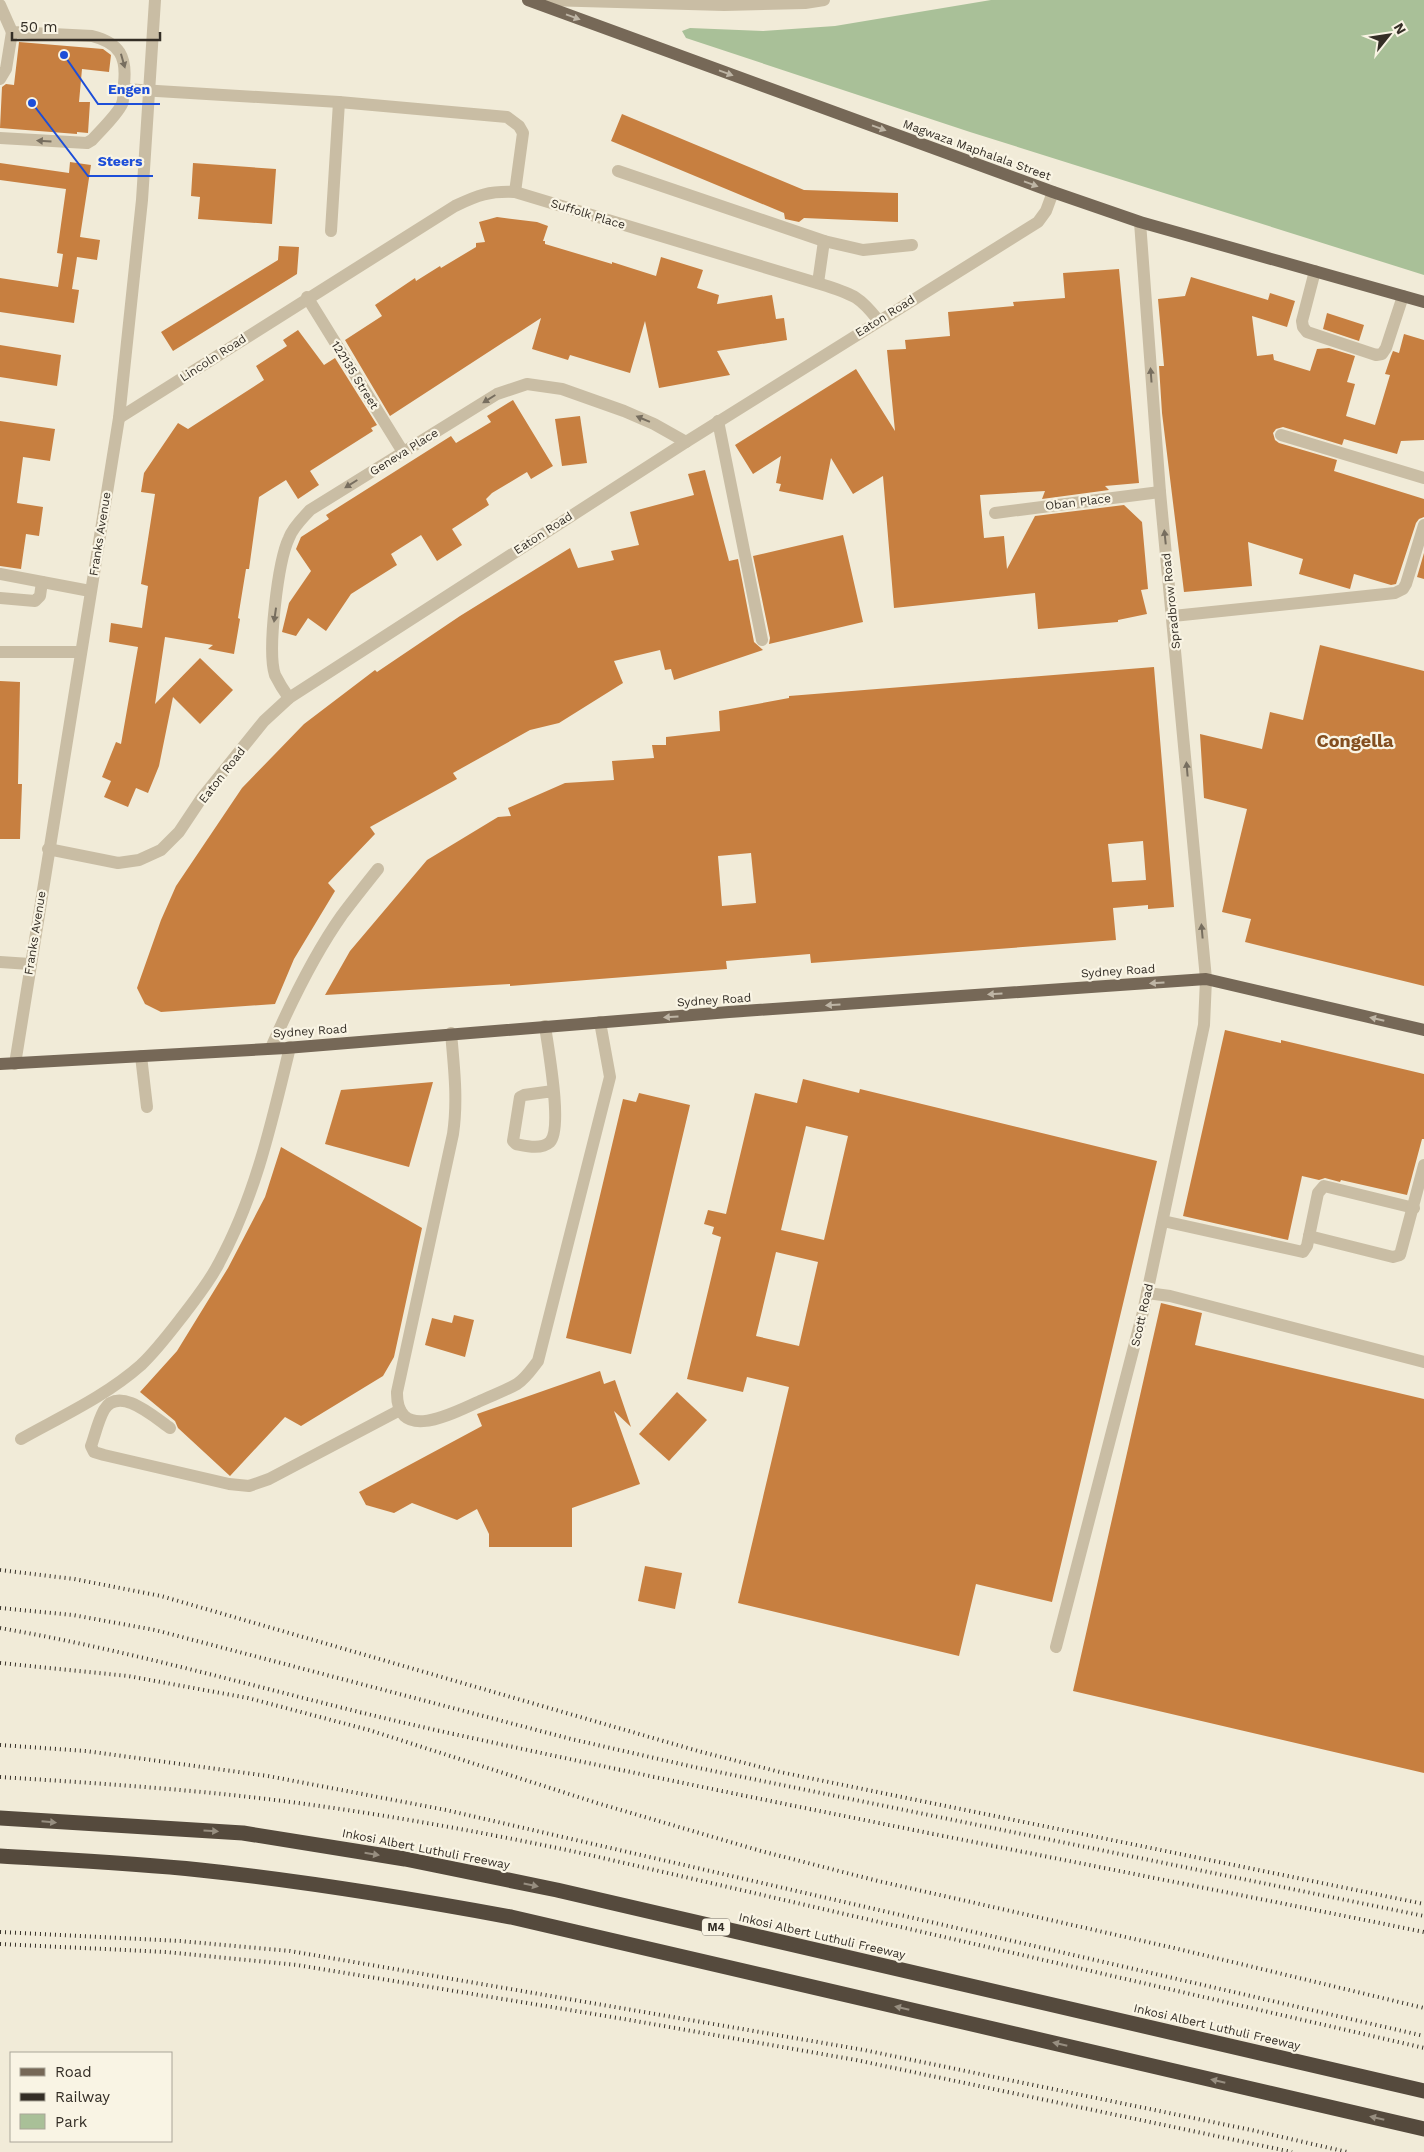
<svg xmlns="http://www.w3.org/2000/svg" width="1424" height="2152" viewBox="0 0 1424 2152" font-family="'Work Sans',sans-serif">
  <rect width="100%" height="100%" fill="#f1ebd8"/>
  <path fill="#a9c098" d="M 991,0 L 1424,0 L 1424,275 L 970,132 L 686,38 L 682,31 L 690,28 L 763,31 L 835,26 Z"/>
  <g fill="#c77f40" fill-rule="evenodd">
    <path d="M 19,42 L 103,49 L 111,55 L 109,72 L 82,69 L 79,102 L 90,102 L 88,133 L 77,132 L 77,134 L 0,128 L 2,87 L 6,84 L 14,85 Z"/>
    <path d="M 622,114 L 804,190 L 898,193 L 898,222 L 804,218 L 799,222 L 785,219 L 784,213 L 611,141 Z"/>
    <path d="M 70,162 L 91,165 L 80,237 L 100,240 L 97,260 L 77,257 L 72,289 L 79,290 L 74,323 L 0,312 L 0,278 L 58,287 L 63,254 L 57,253 L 66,189 L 0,180 L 0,163 L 69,173 Z"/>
    <path d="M 193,163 L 276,169 L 272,224 L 198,219 L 200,197 L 191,196 Z"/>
    <path d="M 497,217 L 537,222 L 548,226 L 543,241 L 545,241 L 545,244 L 612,264 L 612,262 L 656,276 L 661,257 L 703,270 L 697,288 L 719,295 L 717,304 L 772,295 L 776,319 L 784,318 L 787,340 L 717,351 L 730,375 L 659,388 L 645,321 L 630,373 L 570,355 L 568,360 L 532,349 L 541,318 L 390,416 L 345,340 L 382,316 L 375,305 L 415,278 L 416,281 L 440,266 L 441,268 L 476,247 L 476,243 L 485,242 L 479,222 Z"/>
    <path d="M 279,246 L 299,247 L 297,274 L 173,351 L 161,332 L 278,260 Z"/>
    <path d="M 1119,269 L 1139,483 L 1105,486 L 1109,490 L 1042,499 L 1045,491 L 980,495 L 984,538 L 1004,536 L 1007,569 L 1035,516 L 1124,505 L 1142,522 L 1148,589 L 1141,590 L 1147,614 L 1118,620 L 1118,622 L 1038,629 L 1035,593 L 894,608 L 883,476 L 853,494 L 831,458 L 823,500 L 779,491 L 781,484 L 776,483 L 781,456 L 753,474 L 735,445 L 856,369 L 895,431 L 887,350 L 906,349 L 905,340 L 950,336 L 948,312 L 1014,306 L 1013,302 L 1065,298 L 1063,273 Z"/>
    <path d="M 1191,277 L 1268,300 L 1270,293 L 1295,301 L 1287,327 L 1252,316 L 1257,356 L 1273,354 L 1274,360 L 1310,371 L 1317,349 L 1329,348 L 1355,356 L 1347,382 L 1355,384 L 1346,416 L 1375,425 L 1390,375 L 1385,374 L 1391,356 L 1393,351 L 1399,353 L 1404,334 L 1424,340 L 1424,440 L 1401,441 L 1397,454 L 1344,439 L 1342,445 L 1283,427 L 1276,429 L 1273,433 L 1275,440 L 1279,443 L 1337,460 L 1334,471 L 1424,499 L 1424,517 L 1419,519 L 1416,523 L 1396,584 L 1391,585 L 1354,574 L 1350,589 L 1299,574 L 1303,559 L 1248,542 L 1252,586 L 1184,592 L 1162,413 L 1159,366 L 1164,366 L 1158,299 L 1185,296 Z"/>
    <path d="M 1327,313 L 1364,325 L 1359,341 L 1323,329 Z"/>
    <path d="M 298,330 L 324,365 L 335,358 L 377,425 L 371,428 L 373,431 L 310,471 L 319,485 L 298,499 L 286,480 L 259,497 L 249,569 L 246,569 L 238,618 L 240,619 L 234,654 L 208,649 L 213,645 L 165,637 L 155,704 L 200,658 L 233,690 L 200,724 L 173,697 L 159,766 L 148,793 L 136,788 L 128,807 L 104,797 L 111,781 L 102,777 L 116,742 L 121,744 L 138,647 L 109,642 L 111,623 L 142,628 L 148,586 L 141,584 L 155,494 L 141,492 L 144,473 L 178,423 L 188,429 L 264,380 L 256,366 L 287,346 L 283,340 Z"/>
    <path d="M 0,345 L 61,355 L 57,386 L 0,377 Z"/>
    <path d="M 513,400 L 553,466 L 531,479 L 527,472 L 492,493 L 486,499 L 489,505 L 452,529 L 462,545 L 437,561 L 421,535 L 391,554 L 397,565 L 351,594 L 326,631 L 308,618 L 296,636 L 282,632 L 289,603 L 311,571 L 296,549 L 301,537 L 329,519 L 326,515 L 451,436 L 456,443 L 491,422 L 487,416 Z"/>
    <path d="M 580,416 L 587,463 L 562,466 L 555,419 Z"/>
    <path d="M 0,421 L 55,429 L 50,461 L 23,457 L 17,503 L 43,507 L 39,536 L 26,534 L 21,569 L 0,566 Z"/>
    <path d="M 705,470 L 729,561 L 738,559 L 754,642 L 763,650 L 674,680 L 671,669 L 665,670 L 660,650 L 614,661 L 623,683 L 559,723 L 530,730 L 453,773 L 457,779 L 370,827 L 375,834 L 328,883 L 335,891 L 294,959 L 275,1004 L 161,1012 L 145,1004 L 137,988 L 161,920 L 176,886 L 242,788 L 304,724 L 375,670 L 377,672 L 460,616 L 570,548 L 578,568 L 614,560 L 611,551 L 639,545 L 630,512 L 694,495 L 688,474 Z"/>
    <path d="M 843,535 L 863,622 L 769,644 L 770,638 L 753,556 Z"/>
    <path d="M 1424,553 L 1424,579 L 1417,577 Z"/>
    <path d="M 1320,645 L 1424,671 L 1424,986 L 1245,942 L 1251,919 L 1222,912 L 1247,809 L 1204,798 L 1200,734 L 1262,749 L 1270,712 L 1303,720 Z"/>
    <path d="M 1154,667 L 1174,907 L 1148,909 L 1148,905 L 1113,908 L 1116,940 L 811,963 L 810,954 L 726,961 L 727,969 L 510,986 L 510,984 L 325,995 L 350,951 L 427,860 L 498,817 L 511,816 L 508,808 L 565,783 L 614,780 L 612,761 L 654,758 L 652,745 L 666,745 L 666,737 L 720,731 L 719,711 L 789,698 L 789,696 ZM 1143,841 L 1146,880 L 1112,882 L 1108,844 ZM 751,853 L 756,903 L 722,906 L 718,856 Z"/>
    <path d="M 0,681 L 20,682 L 18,784 L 22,784 L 20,839 L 0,839 Z"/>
    <path d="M 1225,1030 L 1281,1043 L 1281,1040 L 1424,1074 L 1424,1139 L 1422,1139 L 1407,1195 L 1341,1180 L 1340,1182 L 1325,1178 L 1319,1180 L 1302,1176 L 1288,1240 L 1183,1216 Z"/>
    <path d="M 803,1079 L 859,1093 L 860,1089 L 1157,1161 L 1052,1602 L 976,1584 L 959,1656 L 738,1603 L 789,1387 L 747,1377 L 743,1392 L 687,1379 L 721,1237 L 712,1234 L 714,1227 L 704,1224 L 708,1210 L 726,1214 L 755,1093 L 797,1103 ZM 806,1126 L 848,1136 L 824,1240 L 781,1230 ZM 776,1252 L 818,1262 L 799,1346 L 756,1336 Z"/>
    <path d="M 433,1082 L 409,1167 L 325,1144 L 341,1090 Z"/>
    <path d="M 639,1093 L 690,1105 L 631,1354 L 566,1338 L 623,1099 L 636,1102 Z"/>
    <path d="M 281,1147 L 422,1228 L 394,1357 L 383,1376 L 301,1426 L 285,1417 L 230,1476 L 178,1428 L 175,1421 L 140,1392 L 177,1351 L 228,1268 L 265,1197 Z"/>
    <path d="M 1161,1303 L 1202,1313 L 1195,1345 L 1424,1399 L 1424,1773 L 1073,1691 Z"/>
    <path d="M 454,1315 L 474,1320 L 465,1357 L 425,1345 L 432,1318 L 452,1323 Z"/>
    <path d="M 600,1371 L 604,1384 L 615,1380 L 631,1427 L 614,1411 L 640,1484 L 572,1508 L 572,1547 L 489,1547 L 489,1534 L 477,1509 L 457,1520 L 412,1503 L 394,1513 L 366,1505 L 359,1492 L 482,1426 L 477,1414 Z"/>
    <path d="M 677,1392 L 707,1420 L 669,1461 L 639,1434 Z"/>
    <path d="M 645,1566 L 682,1573 L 675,1609 L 638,1601 Z"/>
  </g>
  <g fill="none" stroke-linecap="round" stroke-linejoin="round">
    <g stroke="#c9bda4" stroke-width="12">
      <path d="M 546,0 L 724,5 L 805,3 L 824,0"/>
      <path d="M 0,5 L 12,32 L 92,36 C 120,43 127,57 124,84 C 124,90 124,98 122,104 C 117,115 100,131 92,140 L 87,143 L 0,138"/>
      <path d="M 0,79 L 6,69 L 12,32"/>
      <path d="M 124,89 L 339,102 L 507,117 L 519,126 L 523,133 L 515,192"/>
      <path d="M 618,171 L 824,241 L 863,250 L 912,245"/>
      <path d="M 331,231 L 339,102"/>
      <path d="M 1315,271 L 1302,321 L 1303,327 L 1307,332 L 1376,355 L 1382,354 L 1386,348 L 1403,296"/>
      <path d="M 818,283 L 824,241"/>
      <path d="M 307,297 L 403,452"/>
      <path d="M 119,418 L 455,206 C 478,195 489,191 515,192 L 827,286 C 854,295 860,297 878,320"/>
      <path d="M 718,421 L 762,640"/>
      <path d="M 1281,435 L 1424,478"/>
      <path d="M 995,513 L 1160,492"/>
      <path d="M 0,574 L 90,591"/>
      <path d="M 0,598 L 35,601 L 40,596 L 42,582"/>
      <path d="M 1173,616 L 1395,593 L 1403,589 L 1406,584 L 1424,525"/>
      <path d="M 0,652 L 80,652"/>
      <path d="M 289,698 C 284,691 279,683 275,675 C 267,651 278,561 289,538 C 293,527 302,519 310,510 L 497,394 L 527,384 L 562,389 L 624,411 L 654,424 L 686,442"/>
      <path d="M 48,849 L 118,863 L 139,860 L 161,850 L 179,832 L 201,799 L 264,721 L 289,698 L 686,442 L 1038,222 L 1046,211 L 1053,192"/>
      <path d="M 0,962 L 30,964"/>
      <path d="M 545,1026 C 548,1048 563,1128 550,1142 C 541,1150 526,1146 516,1144 L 513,1141 L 520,1097 L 524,1095 L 553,1091"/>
      <path d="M 451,1033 C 454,1067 458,1100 453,1134 L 397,1392 C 396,1444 453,1413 478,1402 C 490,1396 505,1391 517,1384 C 526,1378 531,1370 538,1361 L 610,1077 L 600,1022"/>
      <path d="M 271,1048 C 291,1002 313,956 342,915 C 354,899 366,884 378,869"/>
      <path d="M 141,1056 L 147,1107"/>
      <path d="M 15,1064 L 119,418 L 142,200 L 155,0"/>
      <path d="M 1163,1221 L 1303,1252 L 1307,1246 L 1318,1193 L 1324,1186 L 1414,1208"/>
      <path d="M 1309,1236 L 1393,1257 L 1400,1255 L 1424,1165"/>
      <path d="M 1147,1293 L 1170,1296 L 1424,1362"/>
      <path d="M 170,1428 C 154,1417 119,1385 104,1410 C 98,1421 95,1435 91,1446 L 94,1452 L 104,1455 L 229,1484 L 249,1486 L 269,1479 L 400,1410"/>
      <path d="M 21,1439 C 62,1416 106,1396 141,1365 C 157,1350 171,1331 185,1313 C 197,1297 210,1281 219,1263 C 256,1195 272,1121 290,1047"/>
      <path d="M 1056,1647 L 1143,1312 L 1204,1025 L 1206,979 L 1160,492 L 1140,222"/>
    </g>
    <g stroke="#766857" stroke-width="12">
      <path d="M 528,0 L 1053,192 L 1140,222 L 1424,302"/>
      <path d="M 0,1064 L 286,1048 L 729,1012 L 1206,979 L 1424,1030"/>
    </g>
    <g stroke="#554a3d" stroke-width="15">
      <path d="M 0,1818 L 243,1833 L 405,1859 L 557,1890 L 1424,2091"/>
      <path d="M 0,1856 C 67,1860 134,1863 200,1870 C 305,1881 408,1898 511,1917 L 1424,2129"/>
    </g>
    <g stroke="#342e26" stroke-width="4" stroke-dasharray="1 4" stroke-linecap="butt">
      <path d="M 0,1570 L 74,1579 L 161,1596 L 698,1751 L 780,1772 L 1424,1904"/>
      <path d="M 0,1608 L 73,1615 L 155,1630 L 571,1739 L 694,1767 L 1424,1916"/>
      <path d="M 0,1628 C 156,1655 308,1703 463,1736 C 782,1806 1104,1867 1424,1932"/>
      <path d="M 0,1663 L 128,1676 L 248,1698 L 369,1730 L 597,1803 L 761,1851 L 878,1881 L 1174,1948 L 1424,2008"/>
      <path d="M 0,1745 L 86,1751 L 268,1776 L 446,1810 L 1424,2036"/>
      <path d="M 0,1777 C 94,1783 189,1789 283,1801 C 383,1814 482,1832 581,1853 L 1424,2048"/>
      <path d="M 0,1932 L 180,1941 L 290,1951 L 864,2050 L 1256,2131 L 1347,2152"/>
      <path d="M 0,1944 L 166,1952 L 297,1965 L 624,2019 L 856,2060 L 1292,2152"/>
    </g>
  </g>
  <defs><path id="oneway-solid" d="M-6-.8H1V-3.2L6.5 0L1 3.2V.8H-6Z" transform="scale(1.25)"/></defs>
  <g fill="#beb5a5">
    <use href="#oneway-solid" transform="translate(573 17) rotate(20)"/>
    <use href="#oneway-solid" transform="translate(726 73) rotate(20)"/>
    <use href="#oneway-solid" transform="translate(879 128) rotate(20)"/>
    <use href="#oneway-solid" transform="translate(1031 184) rotate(20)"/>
    <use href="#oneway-solid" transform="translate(1157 983) rotate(176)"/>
    <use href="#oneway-solid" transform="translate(995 994) rotate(176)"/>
    <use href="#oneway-solid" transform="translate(833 1005) rotate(176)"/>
    <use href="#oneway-solid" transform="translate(671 1017) rotate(176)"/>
    <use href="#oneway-solid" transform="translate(1377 1019) rotate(-167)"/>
  </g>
  <g fill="#776e5f">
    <use href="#oneway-solid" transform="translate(123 61) rotate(74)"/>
    <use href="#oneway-solid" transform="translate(44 141) rotate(-176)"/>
    <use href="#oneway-solid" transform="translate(1151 375) rotate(-94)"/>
    <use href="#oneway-solid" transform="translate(489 399) rotate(148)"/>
    <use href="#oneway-solid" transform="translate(643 419) rotate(-157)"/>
    <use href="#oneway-solid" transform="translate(351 484) rotate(148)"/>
    <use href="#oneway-solid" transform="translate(1165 537) rotate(-96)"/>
    <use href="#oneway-solid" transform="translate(275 615) rotate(98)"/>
    <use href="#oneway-solid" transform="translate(1187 769) rotate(-95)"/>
    <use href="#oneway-solid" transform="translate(1202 931) rotate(-95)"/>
  </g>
  <g fill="#978e80">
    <use href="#oneway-solid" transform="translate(49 1822) rotate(5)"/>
    <use href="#oneway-solid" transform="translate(211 1831) rotate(3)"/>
    <use href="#oneway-solid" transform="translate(372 1854) rotate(9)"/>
    <use href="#oneway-solid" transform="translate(531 1885) rotate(12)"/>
    <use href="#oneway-solid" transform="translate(902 2008) rotate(-167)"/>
    <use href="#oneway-solid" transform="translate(1060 2044) rotate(-167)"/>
    <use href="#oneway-solid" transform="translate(1218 2081) rotate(-167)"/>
    <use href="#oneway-solid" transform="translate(1377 2118) rotate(-167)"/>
  </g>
  <g text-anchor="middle" stroke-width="4.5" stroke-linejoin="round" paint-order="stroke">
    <rect fill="#f9f4e4" stroke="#6f695f" stroke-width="1" x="702" y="1918.5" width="28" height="17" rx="4"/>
    <g font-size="11" font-weight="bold" fill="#342e26">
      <text x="716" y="1931">M4</text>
    </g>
    <g font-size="12" fill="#342e26" stroke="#f9f4e4">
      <text transform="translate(977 150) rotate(20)" y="4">Magwaza Maphalala Street</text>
      <text transform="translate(588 214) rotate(17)" y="4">Suffolk Place</text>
      <text transform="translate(885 316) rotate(-32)" y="4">Eaton Road</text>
      <text transform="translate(213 358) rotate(-33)" y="4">Lincoln Road</text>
      <text transform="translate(355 375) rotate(58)" y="4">122135 Street</text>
      <text transform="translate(404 452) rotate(-32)" y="4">Geneva Place</text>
      <text transform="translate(1078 502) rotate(-7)" y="4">Oban Place</text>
      <text transform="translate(543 533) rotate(-33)" y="4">Eaton Road</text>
      <text transform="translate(100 534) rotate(-81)" y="4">Franks Avenue</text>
      <text transform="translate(1171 601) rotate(-96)" y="4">Spradbrow Road</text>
      <text transform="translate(222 775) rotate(-52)" y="4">Eaton Road</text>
      <text transform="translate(35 933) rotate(-81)" y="4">Franks Avenue</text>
      <text transform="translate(1118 971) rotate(-4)" y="4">Sydney Road</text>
      <text transform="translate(714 1000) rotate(-4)" y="4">Sydney Road</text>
      <text transform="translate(310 1031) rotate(-4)" y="4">Sydney Road</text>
      <text transform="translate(1142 1315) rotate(-77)" y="4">Scott Road</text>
      <text transform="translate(426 1849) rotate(11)" y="4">Inkosi Albert Luthuli Freeway</text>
      <text transform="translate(822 1936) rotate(13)" y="4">Inkosi Albert Luthuli Freeway</text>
      <text transform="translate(1217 2027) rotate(13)" y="4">Inkosi Albert Luthuli Freeway</text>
    </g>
    <g font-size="18" font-weight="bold" fill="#834e1f" stroke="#f9f4e4">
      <text x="1355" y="747">Congella</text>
    </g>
  </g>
  <path fill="none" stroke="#1d4ed8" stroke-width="2" d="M64 55L98 104H160M32 103L88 176H153"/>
  <g fill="#1d4ed8" stroke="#f9f4e4" stroke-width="2">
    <circle cx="64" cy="55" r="5"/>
    <circle cx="32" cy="103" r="5"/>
  </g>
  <g font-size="14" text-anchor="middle" font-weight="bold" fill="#1d4ed8" stroke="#f9f4e4" stroke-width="4.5" stroke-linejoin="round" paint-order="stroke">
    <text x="129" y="94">Engen</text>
    <text x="120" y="166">Steers</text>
  </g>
  <rect x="10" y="2052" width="162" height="90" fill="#f9f4e4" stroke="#aaa598"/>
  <rect x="20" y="2068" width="25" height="8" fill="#766857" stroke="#aaa598"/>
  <text x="55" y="2077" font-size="15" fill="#342e26">Road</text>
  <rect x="20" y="2093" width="25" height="8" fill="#342e26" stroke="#aaa598"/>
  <text x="55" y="2102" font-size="15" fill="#342e26">Railway</text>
  <rect x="20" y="2114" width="25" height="15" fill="#a9c098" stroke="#aaa598"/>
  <text x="55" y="2127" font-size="15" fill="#342e26">Park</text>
  <g transform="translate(1389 35) rotate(60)" stroke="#f9f4e4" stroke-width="4" paint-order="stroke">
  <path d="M0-4L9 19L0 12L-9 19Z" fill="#342e26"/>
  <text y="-8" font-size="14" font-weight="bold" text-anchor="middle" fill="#342e26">N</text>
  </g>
  <path d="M12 32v8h148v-8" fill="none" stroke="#342e26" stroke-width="2.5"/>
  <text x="20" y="32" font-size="15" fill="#342e26" stroke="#f9f4e4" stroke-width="4" paint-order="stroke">50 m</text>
</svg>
